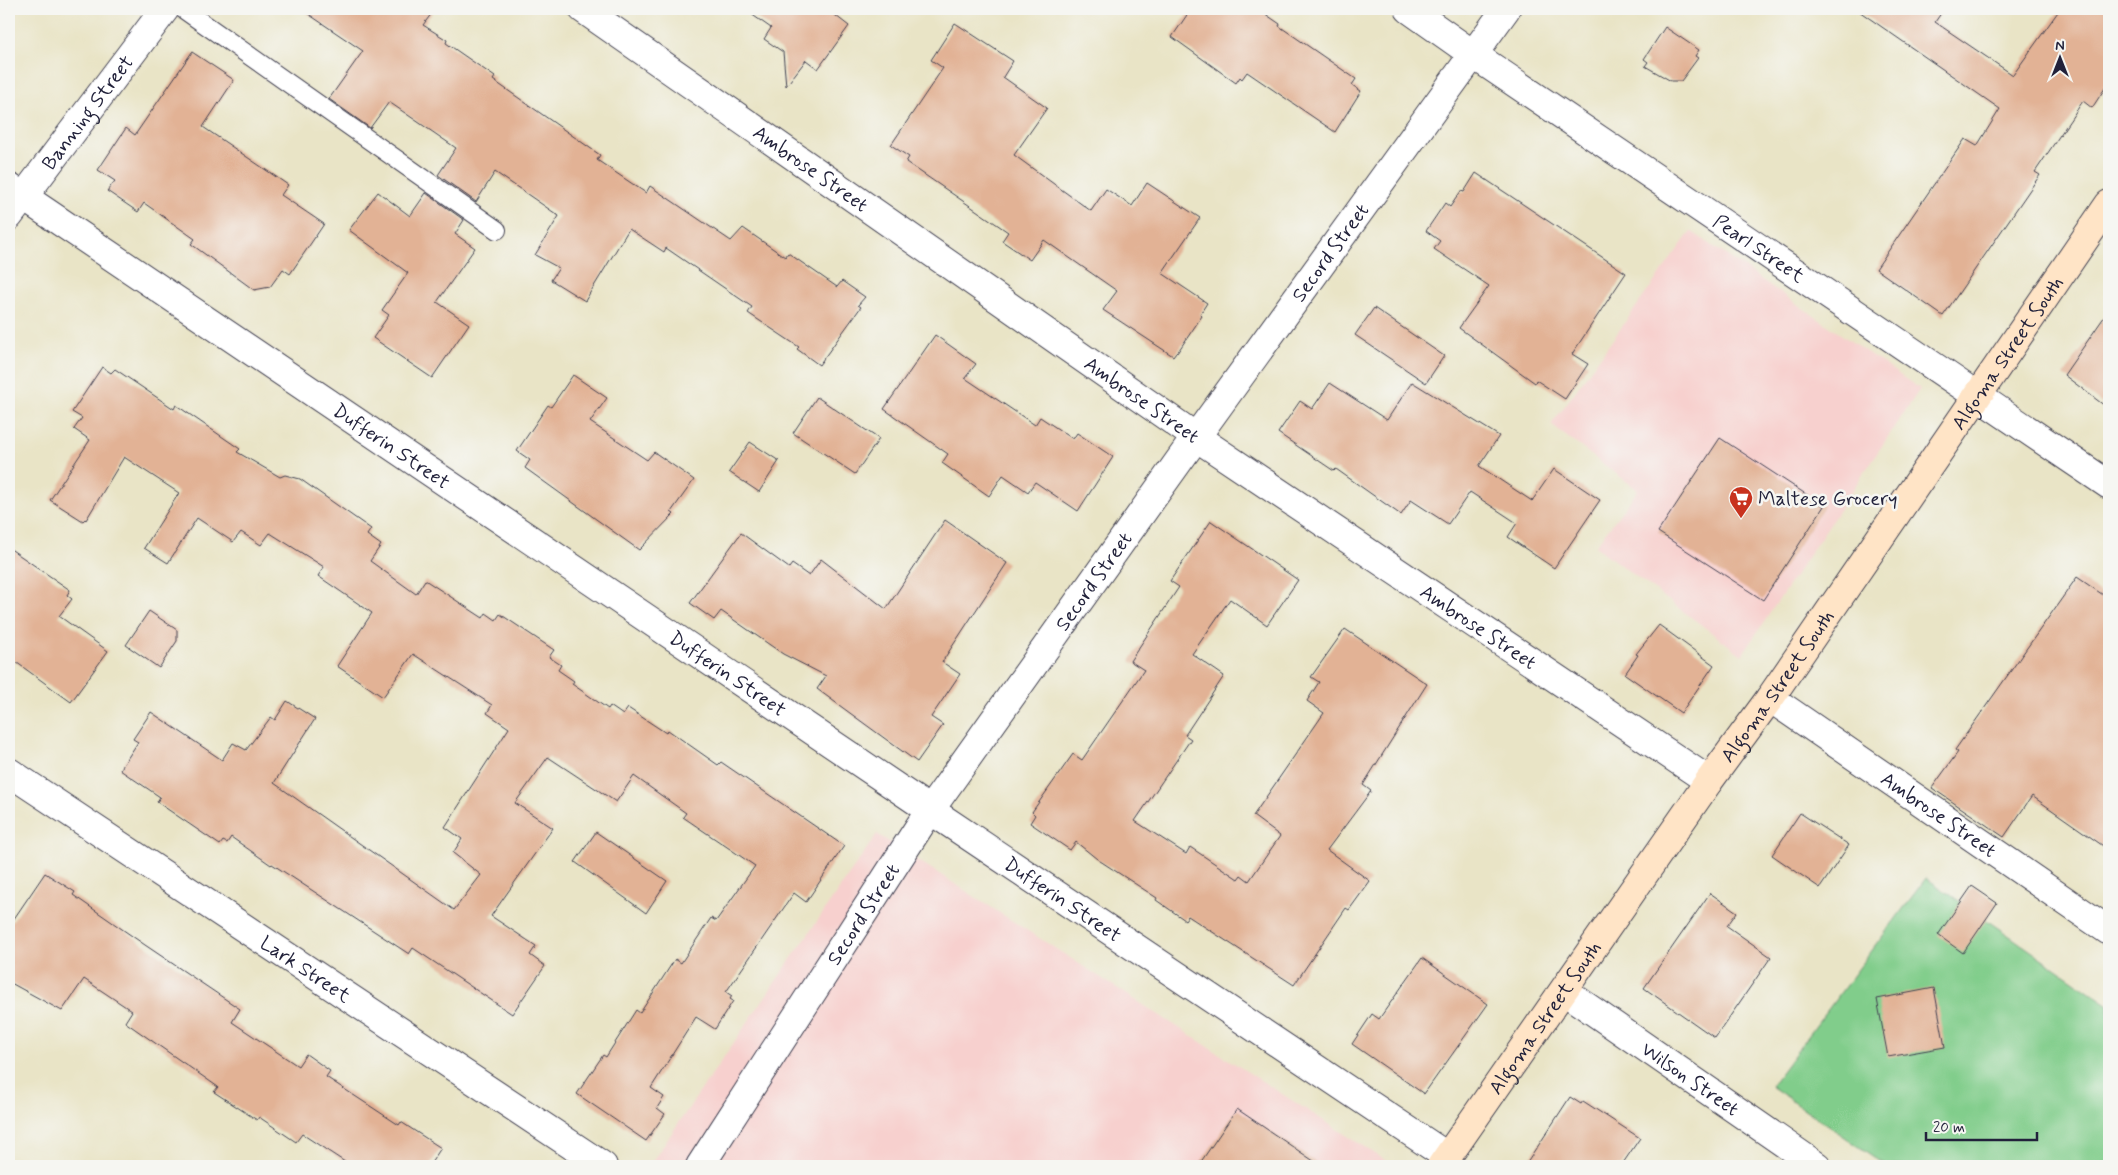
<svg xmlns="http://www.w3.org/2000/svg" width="2118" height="1175" viewBox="0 0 2118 1175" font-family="Mynerve,sans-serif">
  <rect width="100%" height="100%" fill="#f6f6f2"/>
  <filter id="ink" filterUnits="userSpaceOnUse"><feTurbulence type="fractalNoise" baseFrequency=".02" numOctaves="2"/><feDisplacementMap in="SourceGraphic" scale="10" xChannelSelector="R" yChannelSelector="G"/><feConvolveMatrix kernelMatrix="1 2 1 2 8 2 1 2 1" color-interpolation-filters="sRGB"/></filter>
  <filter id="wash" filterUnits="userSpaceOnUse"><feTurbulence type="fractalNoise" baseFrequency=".0096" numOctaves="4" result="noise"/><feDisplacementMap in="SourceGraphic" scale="20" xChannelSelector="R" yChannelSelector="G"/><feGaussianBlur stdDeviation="1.12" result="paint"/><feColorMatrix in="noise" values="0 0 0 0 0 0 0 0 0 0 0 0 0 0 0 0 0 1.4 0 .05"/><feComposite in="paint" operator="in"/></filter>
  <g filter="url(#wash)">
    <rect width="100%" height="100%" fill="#e9e4c6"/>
    <g fill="#f7d0ce">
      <path d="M 1691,231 L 1920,389 L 1742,655 L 1595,546 L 1638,490 L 1551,425 Z"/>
      <path d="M 877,834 L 1388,1162 L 1386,1166 L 649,1166 Z"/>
    </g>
    <path fill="#81cd8b" stroke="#527863" d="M 1926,878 L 2109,1005 L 2109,1166 L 1887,1166 L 1771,1086 Z"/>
    <g id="blocks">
      <g fill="#e2b295">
        <path d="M 301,9 L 435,9 L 423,25 L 447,40 L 446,43 L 495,77 L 493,80 L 600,155 L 597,160 L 646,193 L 650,186 L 731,241 L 743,228 L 785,257 L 788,253 L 837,287 L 842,281 L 865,297 L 858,305 L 861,307 L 819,365 L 797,349 L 799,347 L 748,313 L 752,307 L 666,248 L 664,252 L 629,229 L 585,301 L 551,280 L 559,268 L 535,255 L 559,216 L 495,172 L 476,202 L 438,175 L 456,148 L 389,102 L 370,128 L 329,99 L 363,51 Z"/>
        <path d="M 744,9 L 827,9 L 849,26 L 818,69 L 806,60 L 786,86 L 783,52 L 764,39 L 771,28 Z"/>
        <path d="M 1191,9 L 1258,9 L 1280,24 L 1279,26 L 1356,79 L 1352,85 L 1361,91 L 1335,132 L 1247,72 L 1242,79 L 1240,77 L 1236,83 L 1172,37 Z"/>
        <path d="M 1856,9 L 1944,9 L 1935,22 L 2013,75 L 2060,9 L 2109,9 L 2109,82 L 2092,108 L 2083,101 L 2035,172 L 2040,175 L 1943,316 L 1876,269 L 1965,139 L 1977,146 L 2000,109 Z"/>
        <path d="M 955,23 L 1013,61 L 1003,77 L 1047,108 L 1014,155 L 1091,211 L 1106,189 L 1132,206 L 1147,183 L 1200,218 L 1162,273 L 1207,303 L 1200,314 L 1202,316 L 1177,353 L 1176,352 L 1173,356 L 1103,310 L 1117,291 L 1044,240 L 1030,260 L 1002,241 L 1008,232 L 906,162 L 909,157 L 891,145 L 943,68 L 931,60 Z"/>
        <path d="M 1665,27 L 1699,50 L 1695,56 L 1698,58 L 1681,81 L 1671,81 L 1645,66 L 1648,62 L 1644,59 Z"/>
        <path d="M 192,52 L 234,80 L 203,127 L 288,185 L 281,195 L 324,224 L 290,274 L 283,269 L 270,287 L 254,290 L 191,244 L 195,239 L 144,203 L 138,212 L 107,191 L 115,181 L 98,170 L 126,128 L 135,135 Z"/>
        <path d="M 1476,173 L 1626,273 L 1572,354 L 1588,364 L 1565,399 L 1536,380 L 1535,383 L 1459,328 L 1489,286 L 1434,249 L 1440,241 L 1426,231 L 1445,203 L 1450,207 L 1461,191 L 1464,192 Z"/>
        <path d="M 378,192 L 410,216 L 426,193 L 464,220 L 455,234 L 475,248 L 437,302 L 469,324 L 432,378 L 373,338 L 389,315 L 382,310 L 408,273 L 349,230 Z"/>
        <path d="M 1374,308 L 1444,356 L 1426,383 L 1355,335 Z"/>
        <path d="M 2109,310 L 2109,409 L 2064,375 Z"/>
        <path d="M 935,335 L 976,364 L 965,378 L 1035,425 L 1040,417 L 1073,439 L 1077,433 L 1113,457 L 1078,511 L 1035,482 L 1028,492 L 1003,475 L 989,496 L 942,463 L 948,454 L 884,409 Z"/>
        <path d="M 102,367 L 111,373 L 115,369 L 174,409 L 176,405 L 240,449 L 237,452 L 280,477 L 285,475 L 300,479 L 371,529 L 367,535 L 381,545 L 370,561 L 416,594 L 425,580 L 483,618 L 486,613 L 496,620 L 500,614 L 554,650 L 549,657 L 561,665 L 558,670 L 574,681 L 572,684 L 608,709 L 610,706 L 623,715 L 628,708 L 666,733 L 668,730 L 718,765 L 721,762 L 844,846 L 806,902 L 794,893 L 726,992 L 732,996 L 730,999 L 733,1001 L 715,1029 L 696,1017 L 651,1088 L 664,1097 L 657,1108 L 665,1114 L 646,1141 L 577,1094 L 603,1055 L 606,1057 L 636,1010 L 640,1013 L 675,959 L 681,963 L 711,918 L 716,921 L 755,866 L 683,817 L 686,813 L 634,776 L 616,802 L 548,757 L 515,803 L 553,828 L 491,916 L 536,946 L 530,955 L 545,966 L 512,1014 L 413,948 L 409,954 L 272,864 L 271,865 L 231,837 L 227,843 L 223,841 L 220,845 L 157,802 L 160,797 L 120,770 L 138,742 L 133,739 L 151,712 L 222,760 L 233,743 L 246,750 L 271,717 L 275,720 L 287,701 L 315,719 L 274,783 L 454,910 L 481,875 L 453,853 L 462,839 L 445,827 L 509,728 L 487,713 L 492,705 L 413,654 L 383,697 L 337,666 L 372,613 L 318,576 L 324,567 L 270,533 L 261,545 L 241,532 L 233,542 L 197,518 L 168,563 L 144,548 L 179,493 L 124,457 L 86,520 L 85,519 L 83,521 L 50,500 L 90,440 L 74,429 L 82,418 L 72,412 Z"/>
        <path d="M 573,375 L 607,398 L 590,422 L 647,460 L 654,452 L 694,480 L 671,512 L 674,514 L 639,550 L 525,468 L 530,460 L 517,451 L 548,405 L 551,407 Z"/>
        <path d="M 1412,382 L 1499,436 L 1479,466 L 1532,501 L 1554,469 L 1600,500 L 1554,568 L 1508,537 L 1517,523 L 1470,492 L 1448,524 L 1411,500 L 1401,515 L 1336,469 L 1334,471 L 1278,433 L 1300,401 L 1312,409 L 1330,383 L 1387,420 Z"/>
        <path d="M 817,397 L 879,439 L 855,474 L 793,433 Z"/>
        <path d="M 1720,438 L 1824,506 L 1763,600 L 1658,532 Z"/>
        <path d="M 750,442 L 779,461 L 759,492 L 729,472 Z"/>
        <path d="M 945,520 L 1007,563 L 942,662 L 960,674 L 931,717 L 943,725 L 917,762 L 817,689 L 826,676 L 783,654 L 721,611 L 714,620 L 690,603 L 741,533 L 789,568 L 792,564 L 809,576 L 821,559 L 886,609 Z"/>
        <path d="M 1211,521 L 1298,580 L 1267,625 L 1230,599 L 1192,654 L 1224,676 L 1185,735 L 1191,739 L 1135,821 L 1186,854 L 1190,847 L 1238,879 L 1241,875 L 1249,881 L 1280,836 L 1253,816 L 1324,713 L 1307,701 L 1319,682 L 1311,677 L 1345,629 L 1427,684 L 1363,785 L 1371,791 L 1327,850 L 1370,881 L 1349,910 L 1346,908 L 1294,985 L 1188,916 L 1185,920 L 1156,900 L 1157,898 L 1097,859 L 1076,842 L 1070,850 L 1030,823 L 1035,815 L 1032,812 L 1073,754 L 1082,760 L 1144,670 L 1130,661 L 1179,587 L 1170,581 Z"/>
        <path d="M 9,548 L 70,590 L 67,595 L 72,599 L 59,616 L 108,651 L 71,702 L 9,657 Z"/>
        <path d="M 2077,577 L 2109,599 L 2109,850 L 2032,796 L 2004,837 L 1932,788 L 1958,752 L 1955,750 Z"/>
        <path d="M 149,611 L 177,630 L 177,641 L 159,668 L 126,645 Z"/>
        <path d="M 1659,625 L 1714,665 L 1681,713 L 1625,674 L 1638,655 L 1636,654 Z"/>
        <path d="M 1800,813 L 1849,845 L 1820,888 L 1772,855 Z"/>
        <path d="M 596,832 L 667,881 L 646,913 L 575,862 Z"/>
        <path d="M 45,873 L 75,892 L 73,895 L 145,945 L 240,1009 L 232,1022 L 298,1066 L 306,1054 L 330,1071 L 326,1077 L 399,1125 L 401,1122 L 441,1148 L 429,1166 L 351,1166 L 302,1134 L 296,1142 L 259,1117 L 257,1120 L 214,1092 L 218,1087 L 125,1022 L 132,1011 L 84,979 L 62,1011 L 9,982 L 9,926 Z"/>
        <path d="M 1972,886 L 1997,903 L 1963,953 L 1938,935 Z"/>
        <path d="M 1710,893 L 1737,912 L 1727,926 L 1771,957 L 1715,1038 L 1644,988 Z"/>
        <path d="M 1422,958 L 1488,1004 L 1424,1094 L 1352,1044 L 1372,1014 L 1379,1019 Z"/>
        <path d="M 1934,988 L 1945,1047 L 1888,1057 L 1877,999 Z"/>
        <path d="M 1570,1097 L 1581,1104 L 1583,1101 L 1640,1138 L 1621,1166 L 1525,1166 Z"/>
        <path d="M 1237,1109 L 1321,1166 L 1198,1166 Z"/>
      </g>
    </g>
  </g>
  <g filter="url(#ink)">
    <use href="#blocks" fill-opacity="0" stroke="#403f50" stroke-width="1"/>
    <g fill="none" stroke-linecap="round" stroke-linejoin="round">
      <g stroke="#403f50" stroke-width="20">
        <path id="lane" d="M 183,9 L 497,230"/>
      </g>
      <g stroke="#403f50" stroke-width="30">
        <g id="street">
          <path id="s1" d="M 583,9 L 1196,437 L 1709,781"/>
          <path id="s2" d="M 1409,9 L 1474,55 L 2109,485"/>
          <path id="s3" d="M 9,187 L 930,810 L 1448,1157"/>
          <path id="s4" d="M 9,216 L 165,9"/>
          <path id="s5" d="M 1770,698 L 2109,931"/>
          <path id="s6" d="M 9,772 L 603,1166"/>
          <path id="s7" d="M 1564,991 L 1817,1166"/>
          <path id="s8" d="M 700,1166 L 930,810 L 1196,437 L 1506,9"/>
        </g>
      </g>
      <g stroke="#403f50" stroke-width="30">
        <g id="secondary">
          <path id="s9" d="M 1441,1166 L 1709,781 L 1770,698 L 2109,204"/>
        </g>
      </g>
      <use href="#lane" stroke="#fff" stroke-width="18"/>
      <use href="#street" stroke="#fff" stroke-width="28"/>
      <use href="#secondary" stroke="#ffe4c6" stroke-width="28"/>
    </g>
  </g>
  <defs>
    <g id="supermarket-pin" transform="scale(1.25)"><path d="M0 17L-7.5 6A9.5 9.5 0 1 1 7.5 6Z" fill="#c8321e" stroke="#f6f6f2"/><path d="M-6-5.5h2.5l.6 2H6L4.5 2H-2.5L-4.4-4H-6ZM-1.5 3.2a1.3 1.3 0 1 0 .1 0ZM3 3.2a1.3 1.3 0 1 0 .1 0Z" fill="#fff"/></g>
  </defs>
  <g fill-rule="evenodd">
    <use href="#supermarket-pin" x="1741" y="498"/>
  </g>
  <g text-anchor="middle" stroke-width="5" stroke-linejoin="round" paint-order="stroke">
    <g font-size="20" fill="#22223b" stroke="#f6f6f2">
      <text dy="7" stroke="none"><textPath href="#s4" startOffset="130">Banning Street</textPath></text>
      <text dy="7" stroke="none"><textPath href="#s1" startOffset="278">Ambrose Street</textPath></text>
      <text dy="7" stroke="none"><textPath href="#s2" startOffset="424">Pearl Street</textPath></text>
      <text dy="7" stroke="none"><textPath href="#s8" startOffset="1110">Secord Street</textPath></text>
      <text dy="7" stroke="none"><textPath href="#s9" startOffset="991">Algoma Street South</textPath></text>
      <text dy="7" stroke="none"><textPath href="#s1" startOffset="682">Ambrose Street</textPath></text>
      <text dy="7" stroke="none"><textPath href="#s3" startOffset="462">Dufferin Street</textPath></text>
      <text dy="7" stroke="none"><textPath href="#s8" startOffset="705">Secord Street</textPath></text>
      <text dy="7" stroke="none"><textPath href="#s1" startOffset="1088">Ambrose Street</textPath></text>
      <text dy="7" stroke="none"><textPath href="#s3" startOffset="868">Dufferin Street</textPath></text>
      <text dy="7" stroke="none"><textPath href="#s9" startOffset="586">Algoma Street South</textPath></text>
      <text dy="7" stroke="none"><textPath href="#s5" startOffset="205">Ambrose Street</textPath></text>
      <text dy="7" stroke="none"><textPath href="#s3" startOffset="1272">Dufferin Street</textPath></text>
      <text dy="7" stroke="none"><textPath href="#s8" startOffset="300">Secord Street</textPath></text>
      <text dy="7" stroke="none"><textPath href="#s6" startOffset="356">Lark Street</textPath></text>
      <text dy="7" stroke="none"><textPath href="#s9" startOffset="181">Algoma Street South</textPath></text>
      <text dy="7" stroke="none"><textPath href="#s7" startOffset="154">Wilson Street</textPath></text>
    </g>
    <g font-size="20" fill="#22223b" stroke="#f6f6f2" text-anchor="start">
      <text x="1758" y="505">Maltese Grocery</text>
    </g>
  </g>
  <rect width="2118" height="1175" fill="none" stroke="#f6f6f2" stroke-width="30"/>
  <g transform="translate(2060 58)" stroke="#f6f6f2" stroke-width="4" paint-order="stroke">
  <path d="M0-4L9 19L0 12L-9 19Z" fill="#22223b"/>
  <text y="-8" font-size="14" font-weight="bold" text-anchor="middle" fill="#22223b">N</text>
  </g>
  <path d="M1926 1132v8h111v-8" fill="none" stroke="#22223b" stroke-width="2.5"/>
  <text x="1933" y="1132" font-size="15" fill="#22223b" stroke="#f6f6f2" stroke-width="4" paint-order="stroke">20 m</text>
</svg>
